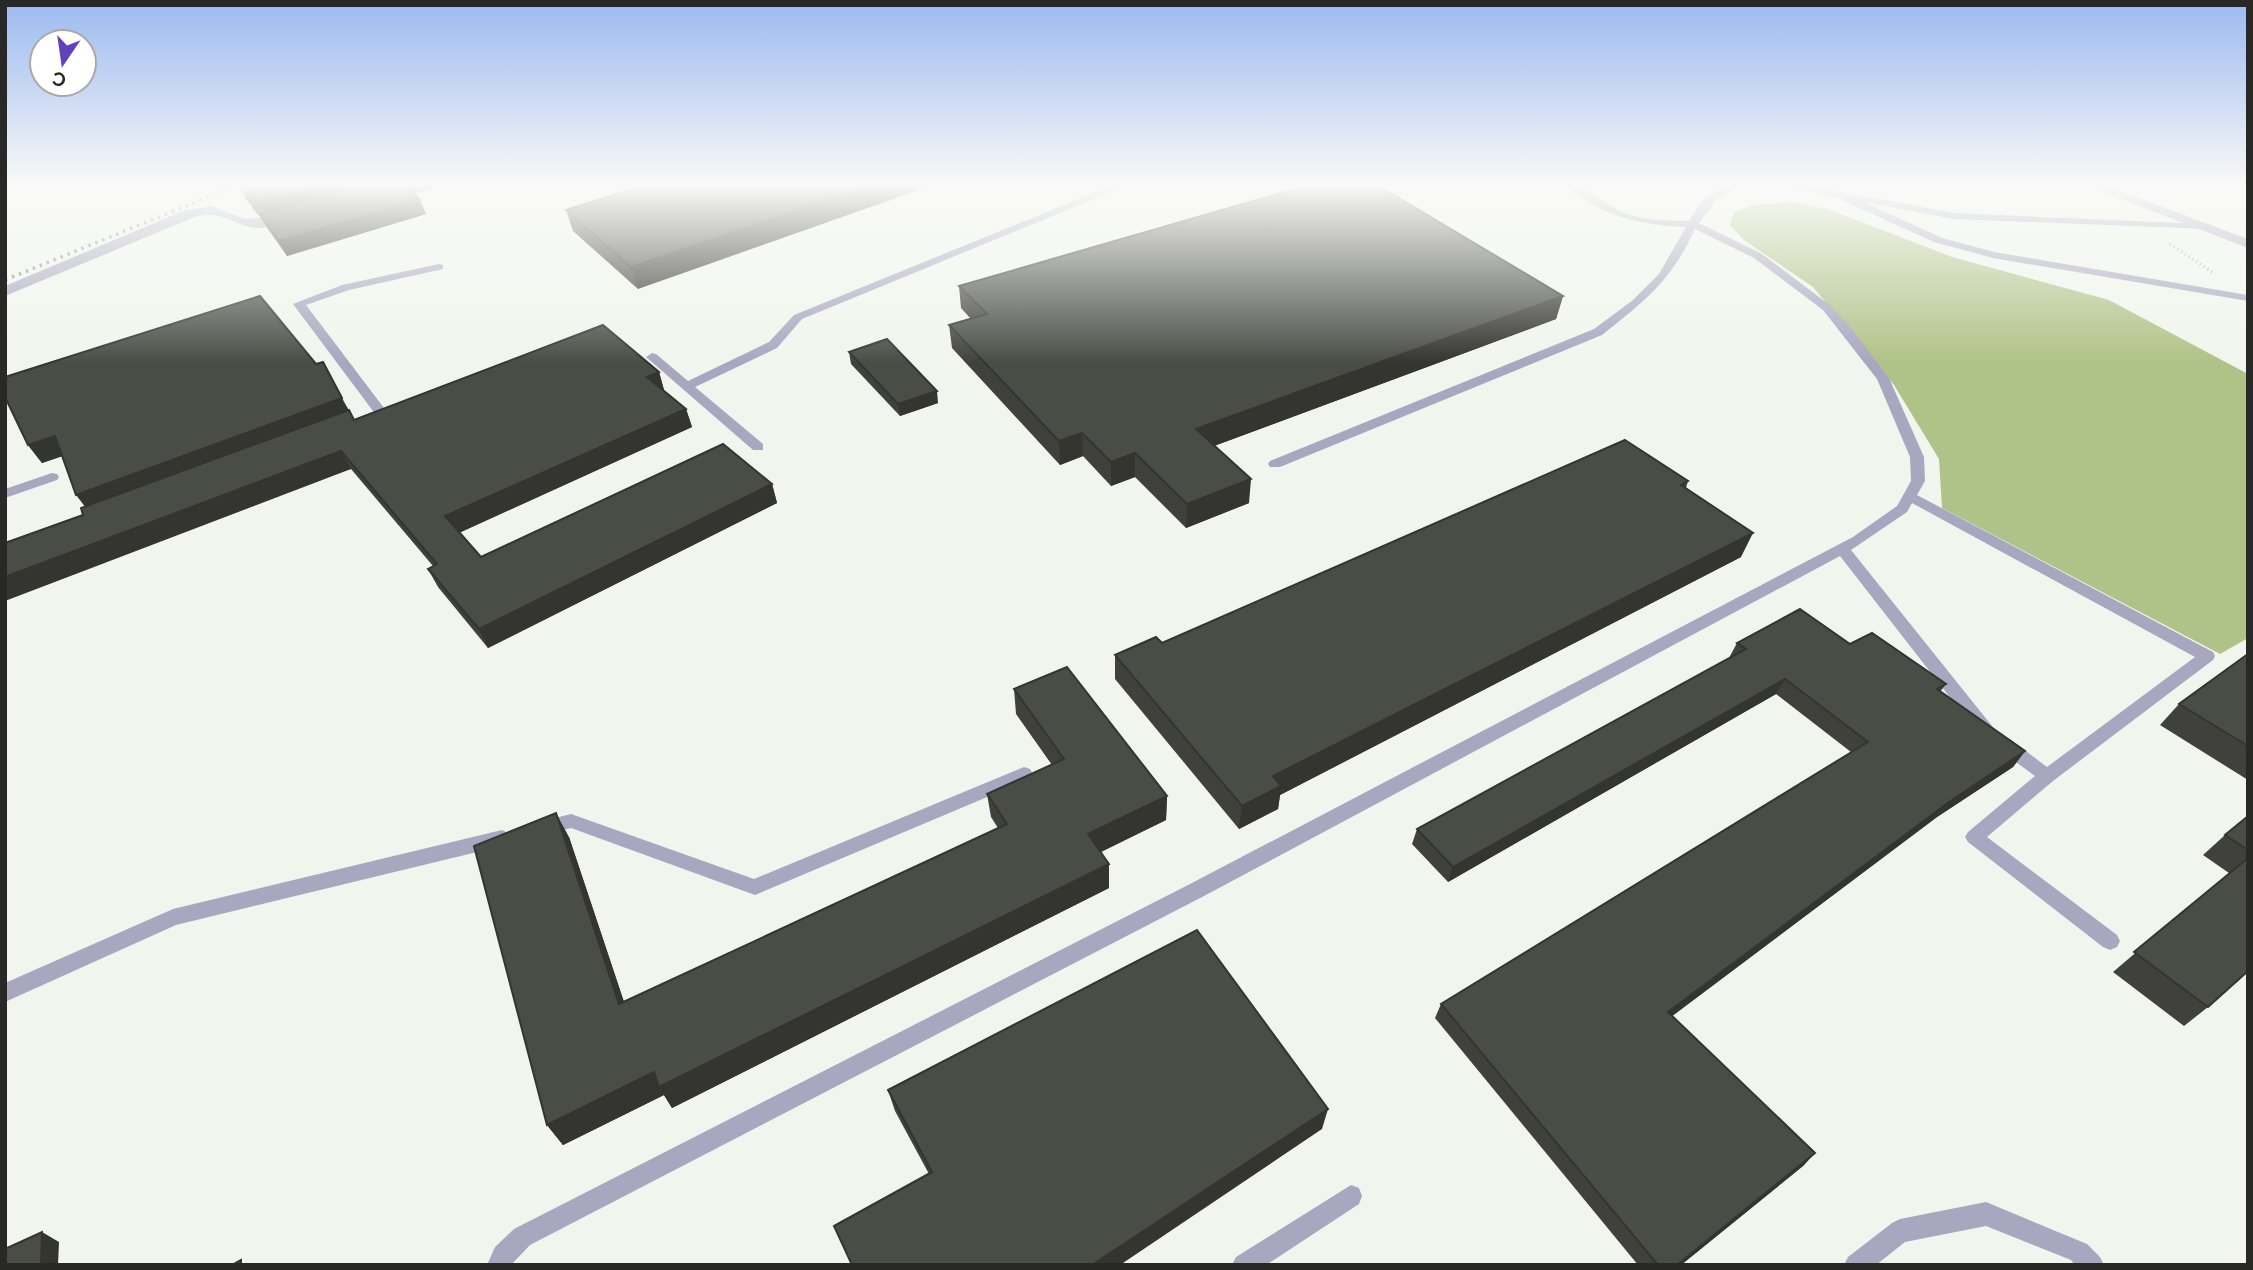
<svg xmlns="http://www.w3.org/2000/svg" width="2253" height="1270" viewBox="0 0 2253 1270" font-family="Raleway,sans-serif">
  <rect width="100%" height="100%" fill="#f2f5ed"/>
  <path fill="#afc287" d="M 1792,202 L 1828,209 L 1952,257 L 2109,300 L 2248,374 L 2248,638 L 2220,654 L 1942,508 L 1939,459 L 1894,385 L 1813,287 L 1744,240 L 1730,225 L 1734,212 L 1754,205 Z"/>
  <g fill="none" stroke-linecap="round" stroke-linejoin="round">
    <path stroke="#a3a59f" stroke-width="3.5" stroke-dasharray="1 3.5" stroke-linecap="butt" d="M 2170,244 L 2212,272"/>
    <g fill="#a9a6c0" fill-rule="evenodd">
      <path d="M 1113,185 L 1128,185 L 802,319 L 777,348 L 695,387 L 763,444 L 763,450 L 753,450 L 646,357 L 652,353 L 656,354 L 688,381 L 769,342 L 794,315 Z"/>
      <path d="M 1564,185 C 1588,185 1603,204 1624,213 C 1644,221 1668,220 1689,221 C 1704,195 1716,185 1746,185 L 1718,198 L 1699,223 L 1762,254 L 1831,306 L 1851,328 L 1889,378 L 1924,457 L 1925,481 L 1917,495 L 2213,652 L 2215,656 L 2213,660 L 2053,781 L 1987,837 L 2117,935 L 2120,941 L 2117,947 L 2110,950 L 2103,947 L 1968,842 L 1965,837 L 1968,832 L 2035,776 L 1998,749 L 1995,744 L 1998,739 L 2010,739 L 2047,767 L 2195,657 L 1912,503 L 1907,512 L 1851,550 L 1992,726 L 1994,731 L 1992,736 L 1980,736 L 1840,556 L 1204,896 L 530,1245 L 511,1265 L 487,1265 L 495,1247 L 514,1229 L 1190,884 L 1853,537 L 1897,506 L 1911,481 L 1910,457 L 1877,379 L 1823,310 L 1754,258 L 1695,229 C 1671,281 1646,300 1602,335 L 1280,467 L 1270,467 L 1268,464 L 1270,461 L 1594,329 L 1633,300 L 1659,274 L 1686,227 C 1639,225 1601,216 1564,185 Z"/>
      <path d="M 1780,185 L 1804,185 L 1954,213 L 2203,224 L 2208,227 L 2207,229 L 1954,219 L 1864,202 L 1942,238 L 1994,252 L 2248,295 L 2248,301 L 1993,258 L 1934,242 L 1837,198 Z"/>
      <path d="M 439,264 L 443,265 L 443,269 L 349,290 L 306,305 L 387,412 L 386,415 L 376,415 L 293,304 L 342,285 Z"/>
      <path d="M 52,473 L 57,474 L 59,477 L 57,480 L 5,498 L 5,489 Z"/>
      <path d="M 1024,767 L 1030,769 L 1033,774 L 1030,779 L 755,895 L 571,828 L 541,835 L 535,833 L 532,828 L 535,823 L 571,814 L 754,879 Z"/>
      <path d="M 502,830 L 508,833 L 511,838 L 508,843 L 502,846 L 176,925 L 5,1002 L 5,983 L 173,909 Z"/>
      <path d="M 1351,1185 L 1359,1188 L 1362,1196 L 1359,1204 L 1266,1265 L 1232,1265 L 1236,1257 Z"/>
      <path d="M 1986,1202 L 2087,1244 L 2100,1257 L 2104,1265 L 2075,1265 L 2071,1260 L 1986,1226 L 1905,1242 L 1876,1265 L 1844,1265 L 1848,1257 L 1892,1223 L 1900,1219 Z"/>
    </g>
    <g fill="#a9a6c0" fill-rule="evenodd">
      <path d="M 2085,185 L 2104,185 L 2248,239 L 2248,248 Z"/>
      <path d="M 211,206 L 245,219 L 270,217 L 277,221 C 256,239 235,218 214,215 C 206,213 199,216 192,218 L 5,296 L 5,286 L 183,211 Z"/>
    </g>
    <path stroke="#8d8f89" stroke-width="3.5" stroke-dasharray="2.5 5" stroke-linecap="butt" d="M 5,280 L 237,185"/>
  </g>
  <g fill="#40413c">
    <path d="M 239,185 L 442,185 L 413,194 L 426,214 L 287,256 L 268,229 L 260,215 L 258,215 L 246,199 Z"/>
    <path d="M 645,185 L 638,289 L 573,231 L 566,210 Z"/>
    <path d="M 959,286 L 1563,296 L 1556,319 L 1214,446 L 1249,503 L 1186,528 L 1135,477 L 1111,486 L 1083,456 L 1060,465 L 952,348 L 949,325 L 971,319 L 961,308 Z"/>
    <path d="M 849,352 L 938,403 L 900,416 L 851,364 Z"/>
    <path d="M 659,372 L 664,390 L 663,391 L 686,409 L 692,427 L 459,533 L 481,557 L 772,484 L 777,503 L 488,648 L 438,587 L 428,569 L 433,566 L 351,469 L 83,515 L 85,507 L 62,456 L 42,463 L 28,445 L 354,420 Z"/>
    <path d="M 1688,481 L 1686,488 L 1741,557 L 1280,795 L 1278,809 L 1239,829 L 1115,679 L 1115,655 L 1162,643 Z"/>
    <path d="M 1737,643 L 1850,644 L 1946,684 L 1940,692 L 2025,751 L 2013,767 L 1937,817 L 1672,1016 L 1815,1153 L 1803,1166 L 1681,1265 L 1638,1265 L 1435,1018 L 1441,1004 L 1851,752 L 1776,694 L 1448,882 L 1412,844 L 1417,829 L 1729,658 Z"/>
    <path d="M 2248,654 L 2248,780 L 2160,725 L 2179,704 Z"/>
    <path d="M 1014,689 L 1167,796 L 1166,820 L 1100,852 L 1109,864 L 1109,888 L 672,1108 L 664,1095 L 563,1145 L 547,1125 L 569,837 L 624,1002 L 998,828 L 991,817 L 987,794 L 1052,765 L 1016,714 Z"/>
    <path d="M 2248,816 L 2248,971 L 2208,1007 L 2184,1026 L 2113,972 L 2229,873 L 2203,855 L 2225,835 Z"/>
    <path d="M 888,1090 L 1322,1129 L 929,1174 L 895,1111 Z"/>
  </g>
  <g fill="#343531">
    <path d="M 320,185 L 374,185 L 273,216 L 266,201 Z"/>
    <path d="M 403,185 L 442,185 L 407,195 Z"/>
    <path d="M 871,185 L 933,185 L 638,289 L 631,267 Z"/>
    <path d="M 420,200 L 426,214 L 287,256 L 279,241 Z"/>
    <path d="M 1563,296 L 1556,319 L 1195,453 L 1196,429 Z"/>
    <path d="M 659,372 L 664,390 L 653,395 L 647,377 Z"/>
    <path d="M 937,391 L 938,403 L 900,416 L 898,404 Z"/>
    <path d="M 342,398 L 352,416 L 90,513 L 76,495 Z"/>
    <path d="M 686,409 L 692,427 L 454,535 L 445,516 Z"/>
    <path d="M 1082,433 L 1083,456 L 1060,465 L 1059,441 Z"/>
    <path d="M 55,436 L 69,454 L 42,463 L 28,445 Z"/>
    <path d="M 341,451 L 351,469 L 5,601 L 5,577 Z"/>
    <path d="M 1135,453 L 1135,477 L 1111,486 L 1111,462 Z"/>
    <path d="M 1251,479 L 1249,503 L 1186,528 L 1187,504 Z"/>
    <path d="M 772,484 L 777,503 L 488,648 L 479,629 Z"/>
    <path d="M 1753,533 L 1741,557 L 1280,795 L 1278,809 L 1239,829 L 1242,806 L 1273,776 Z"/>
    <path d="M 1785,679 L 1776,694 L 1448,882 L 1453,867 Z"/>
    <path d="M 2025,751 L 2013,767 L 1937,817 L 1659,1026 L 1668,1012 L 1949,802 Z"/>
    <path d="M 1167,796 L 1166,820 L 1089,858 L 1088,834 Z"/>
    <path d="M 556,813 L 569,837 L 632,1026 L 619,1004 Z"/>
    <path d="M 1109,864 L 1109,888 L 672,1108 L 664,1095 L 563,1145 L 547,1125 L 654,1072 Z"/>
    <path d="M 1328,1109 L 1322,1129 L 1120,1265 L 1092,1265 Z"/>
    <path d="M 1815,1153 L 1803,1166 L 1681,1265 L 1677,1265 Z"/>
    <path d="M 42,1232 L 59,1242 L 58,1265 L 41,1265 Z"/>
  </g>
  <g fill="#4a4c46" stroke="#343531" stroke-width="2">
    <path d="M 239,185 L 320,185 L 266,201 L 250,201 Z"/>
    <path d="M 357,185 L 405,185 L 420,200 L 279,241 L 260,215 Z"/>
    <path d="M 645,185 L 871,185 L 631,267 L 566,210 Z"/>
    <path d="M 1308,185 L 1377,185 L 1563,296 L 1196,429 L 1251,479 L 1187,504 L 1135,453 L 1111,462 L 1082,433 L 1059,441 L 949,325 L 987,314 L 959,286 Z"/>
    <path d="M 260,296 L 316,364 L 323,362 L 342,398 L 76,495 L 55,436 L 28,445 L 5,397 L 5,377 Z"/>
    <path d="M 603,325 L 659,372 L 647,377 L 686,409 L 445,516 L 481,557 L 723,444 L 772,484 L 479,629 L 428,569 L 437,564 L 341,451 L 5,577 L 5,543 L 83,515 L 81,508 L 349,410 L 354,420 Z"/>
    <path d="M 887,339 L 937,391 L 898,404 L 849,352 Z"/>
    <path d="M 1625,440 L 1688,481 L 1681,485 L 1753,533 L 1273,776 L 1281,786 L 1242,806 L 1115,655 L 1156,637 L 1162,643 Z"/>
    <path d="M 1800,609 L 1850,644 L 1872,633 L 1946,684 L 1937,689 L 2025,751 L 1949,802 L 1668,1012 L 1815,1153 L 1677,1265 L 1658,1265 L 1441,1004 L 1868,742 L 1785,679 L 1453,867 L 1417,829 L 1746,649 L 1737,643 Z"/>
    <path d="M 2248,654 L 2248,746 L 2179,704 Z"/>
    <path d="M 1067,667 L 1167,796 L 1088,834 L 1109,864 L 659,1087 L 654,1072 L 547,1125 L 474,846 L 556,813 L 619,1004 L 1007,824 L 987,794 L 1064,759 L 1014,689 Z"/>
    <path d="M 2248,816 L 2248,850 L 2225,835 Z"/>
    <path d="M 2248,858 L 2248,971 L 2208,1007 L 2134,952 Z"/>
    <path d="M 1197,930 L 1328,1109 L 1092,1265 L 852,1265 L 834,1226 L 932,1172 L 888,1090 Z"/>
    <path d="M 42,1232 L 41,1265 L 5,1265 L 5,1249 Z"/>
    <path d="M 241,1260 L 241,1265 L 232,1265 Z"/>
  </g>
  <linearGradient id="sky" x2="0" y2="1"><stop stop-color="#9bb9f0"/><stop offset="0.51" stop-color="#f9faf7"/><stop offset="1" stop-color="#f9faf7" stop-opacity="0"/></linearGradient>
  <rect width="2253" height="363" fill="url(#sky)"/>
  <rect width="2253" height="1270" fill="none" stroke="#282926" stroke-width="14"/>
  <g transform="translate(63 63) rotate(193)"><circle r="33" fill="#ffffff" stroke="#a9a9a8" stroke-width="2"/>
  <path d="M0-5L12 26L0 18L-12 26Z" fill="#6142bb"/>
  <text y="-10" font-size="19" font-weight="bold" text-anchor="middle" fill="#282926">С</text>
  </g>
</svg>
